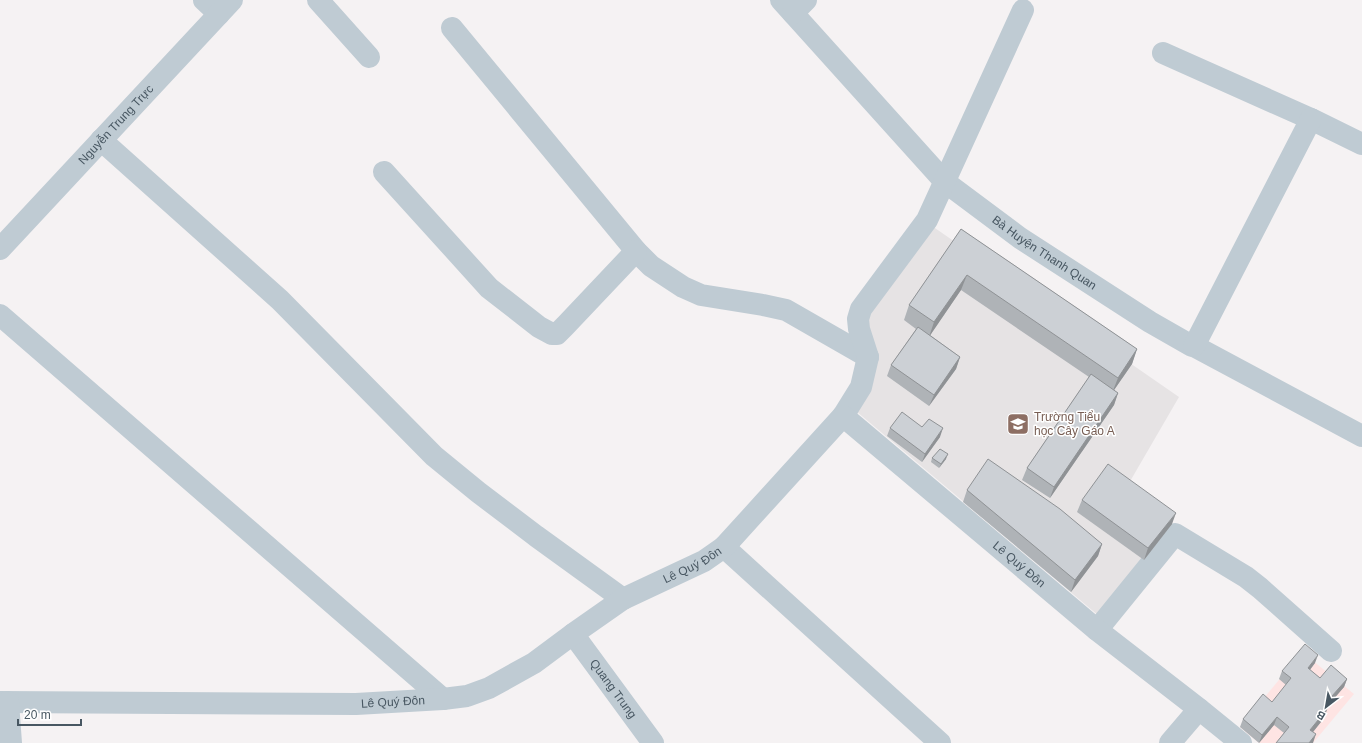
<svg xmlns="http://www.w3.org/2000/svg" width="1362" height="743" viewBox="0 0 1362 743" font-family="Arial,sans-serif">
  <rect width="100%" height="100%" fill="#f5f2f3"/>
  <path fill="#e6e3e4" d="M 932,226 L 1179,397 L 1125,490 L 1172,524 L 1099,616 L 856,411 L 867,317 Z"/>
  <path fill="#fee4e3" d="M 1302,652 L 1354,694 L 1313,743 L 1259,743 L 1240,727 Z"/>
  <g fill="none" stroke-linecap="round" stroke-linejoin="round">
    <g stroke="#bfcbd3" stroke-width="22">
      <path d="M 204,0 L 219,14"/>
      <path d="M 318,0 L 369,57"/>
      <path id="s1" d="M 781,0 L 945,182 L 1020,238 L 1150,322 L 1192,346 L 1194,346 L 1362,436"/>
      <path d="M 793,13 L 806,0"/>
      <path d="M 452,28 L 636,251 L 651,266 L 683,287 L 701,295 L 763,305 L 786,310 L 868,357"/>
      <path d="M 1163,53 L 1311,119 L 1362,144"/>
      <path d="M 101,140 L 280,300 L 434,456 L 478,492 L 536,536 L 623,599"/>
      <path d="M 384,172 L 489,288 L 539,327 L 552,334 L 557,334 L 565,326 L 636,251"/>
      <path id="s2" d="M 0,249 L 232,0"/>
      <path d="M 0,315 L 443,699"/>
      <path d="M 1194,346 L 1311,119"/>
      <path d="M 843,416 L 861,387 L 868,357 L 859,329 L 858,319 L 861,309 L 927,220 L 1023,10"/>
      <path d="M 724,547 L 940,743"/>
      <path d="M 1097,630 L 1175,534 L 1246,577 L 1260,588 L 1331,651"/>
      <path id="s3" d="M 573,634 L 653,743"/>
      <path id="s4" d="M 0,702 L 356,704 L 443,699 L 467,696 L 489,688 L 534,663 L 573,634 L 623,599 L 704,561 L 724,547 L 843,416 L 1097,630 L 1199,709 L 1241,743"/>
      <path d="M 8,702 L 11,743"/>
      <path d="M 1170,743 L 1199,709"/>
    </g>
  </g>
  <g fill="#afb3b7">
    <path d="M 961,229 L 1137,349 L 1132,364 L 1114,390 L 1118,393 L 1114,405 L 1050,498 L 1022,480 L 1027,468 L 1089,377 L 961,290 L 930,335 L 960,357 L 956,369 L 929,406 L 887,376 L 891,365 L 916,329 L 904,320 L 909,305 Z"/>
    <path d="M 922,427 L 940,437 L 922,462 L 887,436 L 890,428 Z"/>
    <path d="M 932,458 L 946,459 L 939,468 L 931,462 Z"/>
    <path d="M 967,490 L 1102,544 L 1098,556 L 1071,592 L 963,502 Z"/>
    <path d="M 1082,500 L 1172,524 L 1144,560 L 1077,512 Z"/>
    <path d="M 1315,663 L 1310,670 L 1320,678 L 1347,679 L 1344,687 L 1326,707 L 1325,717 L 1313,732 L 1313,743 L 1276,743 L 1284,733 L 1274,725 L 1259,743 L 1240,727 L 1243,719 L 1272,702 L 1286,685 L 1279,679 L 1282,671 Z"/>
  </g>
  <g fill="#8f9295">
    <path d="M 967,275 L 961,290 L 929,337 L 934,322 Z"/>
    <path d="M 1137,349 L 1132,364 L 1112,393 L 1118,378 Z"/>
    <path d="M 960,357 L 956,369 L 929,406 L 934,395 Z"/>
    <path d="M 1118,393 L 1114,405 L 1050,498 L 1054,487 Z"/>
    <path d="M 943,428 L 940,437 L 922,462 L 925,454 Z"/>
    <path d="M 948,454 L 946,459 L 939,468 L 941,464 Z"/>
    <path d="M 1176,513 L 1172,524 L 1144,560 L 1148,548 Z"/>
    <path d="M 1102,544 L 1098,556 L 1071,592 L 1075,580 Z"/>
    <path d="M 1318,655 L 1315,663 L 1305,676 L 1308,668 Z"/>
    <path d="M 1347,679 L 1344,687 L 1321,714 L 1324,705 Z"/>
    <path d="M 1327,709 L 1325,717 L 1308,738 L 1310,730 Z"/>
    <path d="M 1277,717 L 1274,725 L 1259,743 L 1262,735 Z"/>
    <path d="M 1316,734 L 1313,743 L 1309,743 Z"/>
  </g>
  <g fill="#ccd0d5" stroke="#8f9295">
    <path d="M 961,229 L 1137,349 L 1118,378 L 967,275 L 934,322 L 909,305 Z"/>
    <path d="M 918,327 L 960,357 L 934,395 L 891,365 Z"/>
    <path d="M 1091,374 L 1118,393 L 1054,487 L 1027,468 Z"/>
    <path d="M 902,412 L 922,427 L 929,419 L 943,428 L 925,454 L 890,428 Z"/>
    <path d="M 940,449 L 948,454 L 941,464 L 932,458 Z"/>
    <path d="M 988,459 L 1060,509 L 1102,544 L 1075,580 L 967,490 Z"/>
    <path d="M 1108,464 L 1176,513 L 1148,548 L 1082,500 Z"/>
    <path d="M 1305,644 L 1318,655 L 1308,668 L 1320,678 L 1331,665 L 1347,679 L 1324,705 L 1327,709 L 1310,730 L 1316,734 L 1309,743 L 1276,743 L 1289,727 L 1277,717 L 1262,735 L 1243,719 L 1263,694 L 1272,702 L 1291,678 L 1282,671 Z"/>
  </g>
  <defs>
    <g id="school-square" transform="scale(1.15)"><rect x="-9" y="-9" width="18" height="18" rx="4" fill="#8d6e63" stroke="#fff"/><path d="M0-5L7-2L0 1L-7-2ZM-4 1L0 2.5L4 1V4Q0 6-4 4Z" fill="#fff"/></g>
  </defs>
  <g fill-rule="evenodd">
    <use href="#school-square" x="1018" y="424"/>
  </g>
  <g text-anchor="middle" stroke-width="3" stroke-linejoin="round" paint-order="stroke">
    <g font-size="12" fill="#485762" stroke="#fff">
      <text dy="4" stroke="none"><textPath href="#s2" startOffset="170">Nguyễn Trung Trực</textPath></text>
      <text dy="4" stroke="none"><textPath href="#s1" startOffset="367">Bà Huyện Thanh Quan</textPath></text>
      <text dy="4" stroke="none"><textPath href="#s4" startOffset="729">Lê Quý Đôn</textPath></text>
      <text dy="4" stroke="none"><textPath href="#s4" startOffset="1173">Lê Quý Đôn</textPath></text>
      <text dy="4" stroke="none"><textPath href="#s3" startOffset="68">Quang Trung</textPath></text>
      <text dy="4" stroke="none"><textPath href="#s4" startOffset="393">Lê Quý Đôn</textPath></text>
    </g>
    <g font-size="12" fill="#785e54" stroke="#fff" text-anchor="start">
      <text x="1034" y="421">Trường Tiểu<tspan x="1034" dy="14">học Cây Gáo A</tspan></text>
    </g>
  </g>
  <g transform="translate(1326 707) rotate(211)" stroke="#ffffff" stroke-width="3" paint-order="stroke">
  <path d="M0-3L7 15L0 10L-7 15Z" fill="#485762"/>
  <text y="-6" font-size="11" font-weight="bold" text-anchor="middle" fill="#485762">B</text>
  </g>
  <path d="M18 719v6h63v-6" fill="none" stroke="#485762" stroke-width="2"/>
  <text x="24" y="719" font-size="12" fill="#485762" stroke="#ffffff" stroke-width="3" paint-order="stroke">20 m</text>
</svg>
